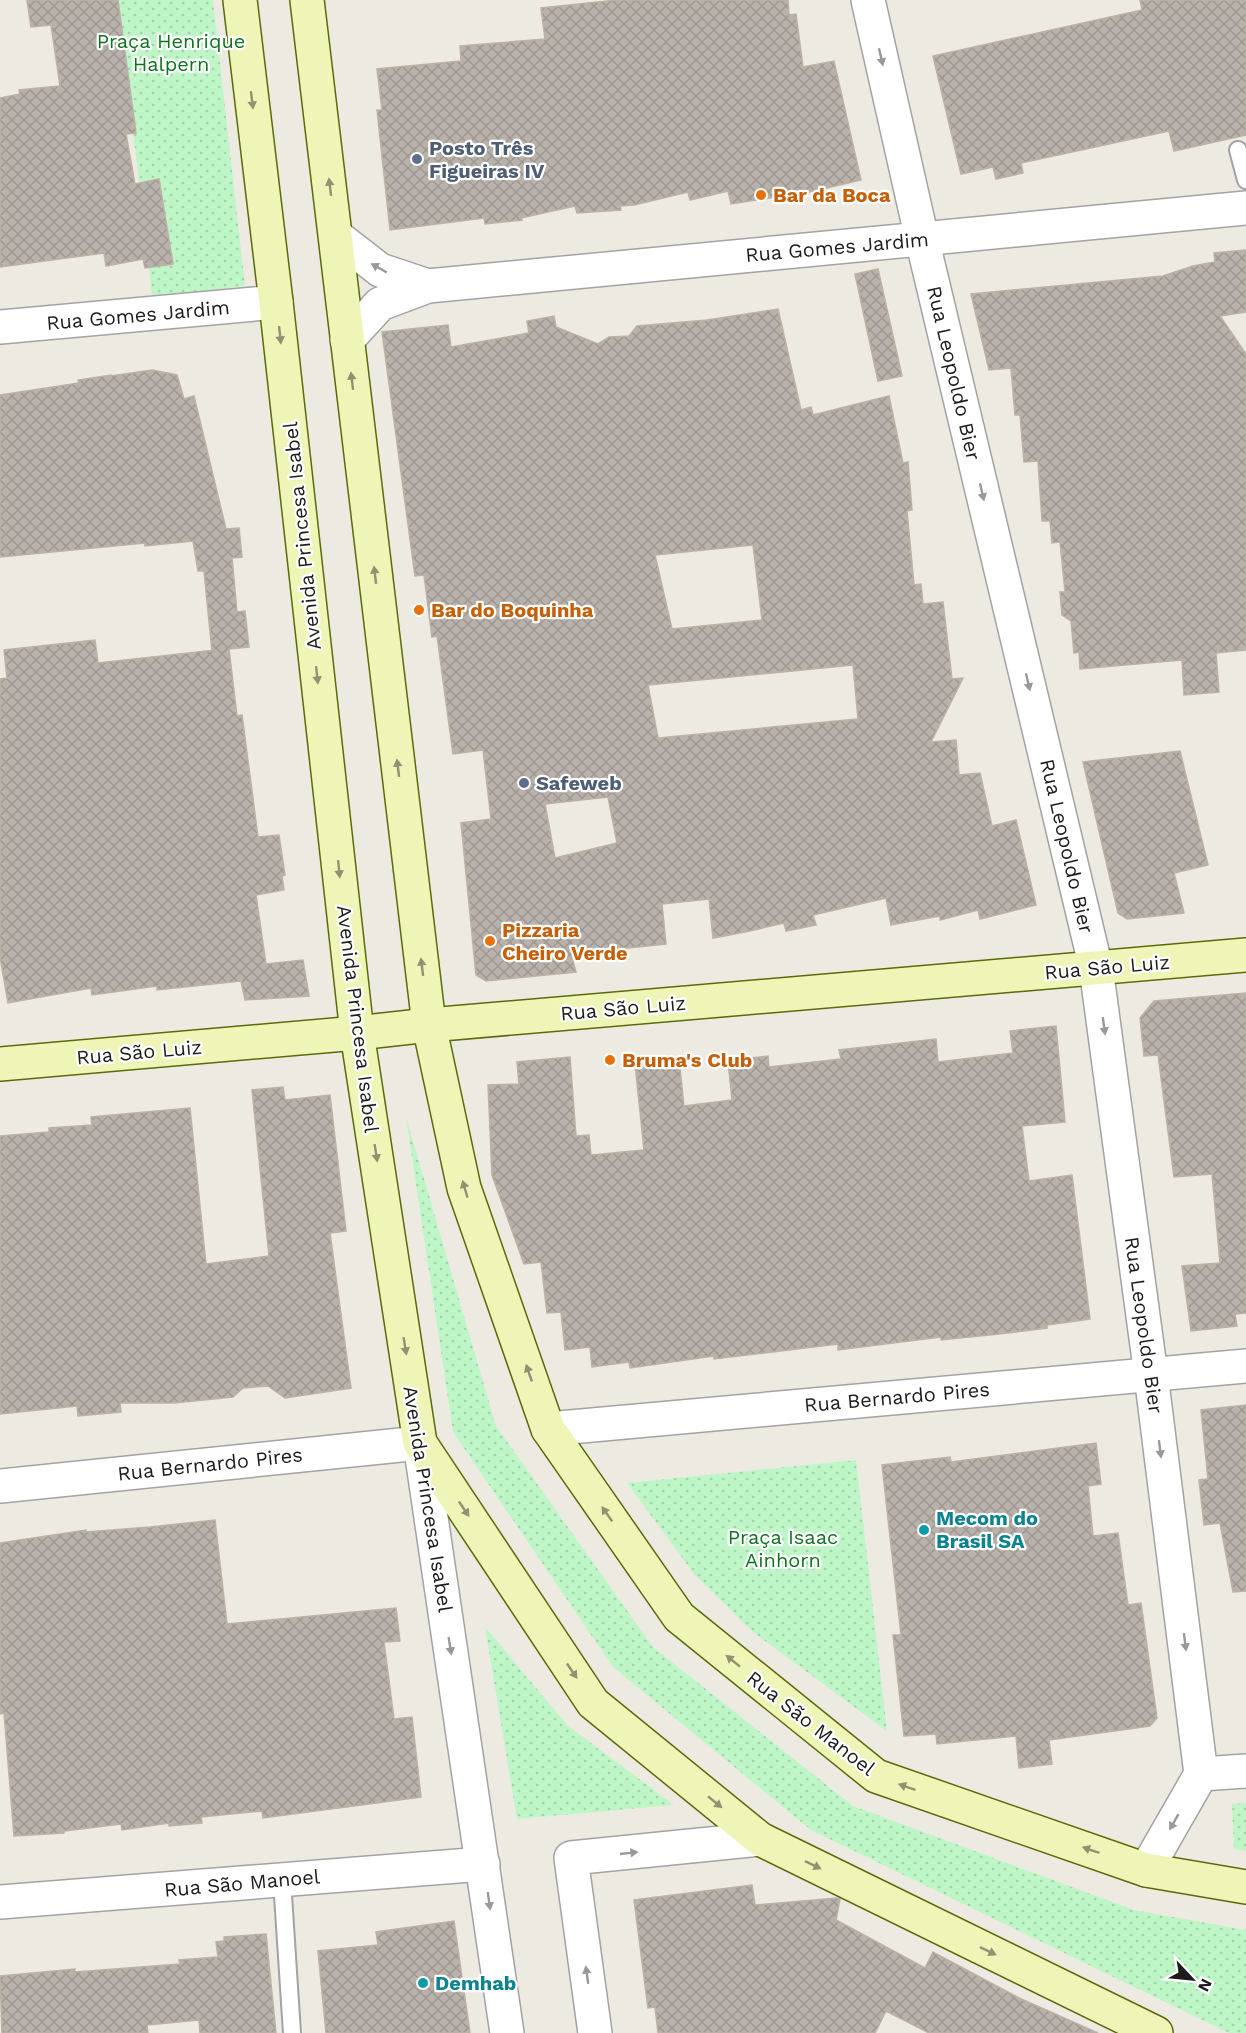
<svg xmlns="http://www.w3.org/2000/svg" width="1246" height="2033" viewBox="0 0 1246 2033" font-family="'Work Sans',sans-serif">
  <defs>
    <pattern id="park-dots" width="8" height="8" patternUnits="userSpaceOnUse" patternTransform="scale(1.5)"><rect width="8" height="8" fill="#bff6c7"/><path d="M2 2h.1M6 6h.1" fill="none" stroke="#a4d2aa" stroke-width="1.8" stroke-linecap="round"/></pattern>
    <pattern id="building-cross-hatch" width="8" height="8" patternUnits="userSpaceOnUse" patternTransform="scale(1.5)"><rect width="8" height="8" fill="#b9b2ab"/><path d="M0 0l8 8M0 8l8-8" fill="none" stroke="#9e9893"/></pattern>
  </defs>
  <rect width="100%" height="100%" fill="#edeae2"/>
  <g fill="url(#park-dots)">
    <path d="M 118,0 L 213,0 L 245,286 L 152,296 Z"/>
    <path d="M 406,1117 L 496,1426 L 653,1647 L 853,1806 L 1134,1910 L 1246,1930 L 1246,2033 L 1229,2033 L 811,1830 L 613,1667 L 453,1432 Z"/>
    <path d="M 856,1460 L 887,1731 L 753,1632 L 695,1575 L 627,1483 Z"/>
    <path d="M 485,1627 L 568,1726 L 674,1805 L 517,1819 Z"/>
    <path d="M 1246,1803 L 1246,1851 L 1234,1849 L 1232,1804 Z"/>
  </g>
  <g fill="url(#building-cross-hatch)" stroke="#bdb1a5" stroke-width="1.5" fill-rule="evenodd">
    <path d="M 27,0 L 118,0 L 136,133 L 126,134 L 135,184 L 159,179 L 173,264 L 145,268 L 143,259 L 106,266 L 104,253 L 0,267 L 0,98 L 20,94 L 19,90 L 60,86 L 51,25 L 31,27 Z"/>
    <path d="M 617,0 L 788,0 L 789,15 L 796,14 L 803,67 L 834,61 L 861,180 L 814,191 L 731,204 L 728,191 L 690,200 L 688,192 L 634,205 L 620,206 L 621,210 L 577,213 L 575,206 L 521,218 L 522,220 L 485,224 L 484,218 L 390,230 L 377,110 L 382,110 L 377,69 L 461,61 L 460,46 L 545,39 L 541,8 Z"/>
    <path d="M 1140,0 L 1246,0 L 1246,135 L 1174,151 L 1169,131 L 1021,163 L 1023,173 L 996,179 L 993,167 L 961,174 L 933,56 L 1142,10 Z"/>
    <path d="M 1246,250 L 1246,312 L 1220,316 L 1246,354 L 1246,650 L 1216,653 L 1219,692 L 1184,695 L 1182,660 L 1080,669 L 1079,652 L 1074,653 L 1071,621 L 1062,615 L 1060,592 L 1065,592 L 1060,542 L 1052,543 L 1050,521 L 1042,521 L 1038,461 L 1024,462 L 1020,415 L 1015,415 L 1011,368 L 989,370 L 971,294 L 1163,276 L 1193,266 L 1215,262 L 1214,253 Z"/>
    <path d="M 878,269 L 902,376 L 878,381 L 855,274 Z"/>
    <path d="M 778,309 L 801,410 L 811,407 L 813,415 L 889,396 L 903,463 L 908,462 L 912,510 L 907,511 L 914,585 L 921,584 L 923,604 L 943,602 L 952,679 L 963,678 L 931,742 L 956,740 L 959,775 L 980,773 L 992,826 L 1016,820 L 1036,905 L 980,919 L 978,910 L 940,920 L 940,916 L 891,925 L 886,898 L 813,915 L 816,925 L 786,931 L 784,923 L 745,932 L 713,938 L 709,899 L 662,904 L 666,944 L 618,949 L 572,958 L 576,972 L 486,981 L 476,975 L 461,823 L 491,819 L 483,750 L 453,754 L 437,636 L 432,637 L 424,575 L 415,576 L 382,332 L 448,325 L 451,347 L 529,333 L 527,321 L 554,316 L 556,327 L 598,344 L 609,337 L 629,336 L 637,326 L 707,320 ZM 753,545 L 762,620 L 672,629 L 655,555 ZM 853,665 L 858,719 L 658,738 L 648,685 ZM 608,797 L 617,843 L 555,858 L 545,804 Z"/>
    <path d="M 152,370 L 177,375 L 184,399 L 194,396 L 226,529 L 239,528 L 242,557 L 232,558 L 237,612 L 245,611 L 249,647 L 229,649 L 237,716 L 242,715 L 258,837 L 279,835 L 285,875 L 282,876 L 284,890 L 256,895 L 266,964 L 303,960 L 309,996 L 245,1000 L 241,981 L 157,990 L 157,986 L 92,995 L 91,988 L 8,1003 L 0,957 L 0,679 L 7,678 L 4,650 L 95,640 L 98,663 L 216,650 L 212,651 L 204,571 L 198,571 L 193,541 L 145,546 L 145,543 L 0,557 L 0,395 L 79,383 L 78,380 L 111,375 L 111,376 Z"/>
    <path d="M 1180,751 L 1208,865 L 1174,873 L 1184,913 L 1127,919 L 1118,913 L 1083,762 Z"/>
    <path d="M 1246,993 L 1246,1313 L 1235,1314 L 1237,1326 L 1191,1331 L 1182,1266 L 1220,1263 L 1212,1174 L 1174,1177 L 1158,1055 L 1144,1056 L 1140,1018 L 1154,1001 Z"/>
    <path d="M 1056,1026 L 1065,1122 L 1022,1126 L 1029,1181 L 1072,1175 L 1090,1319 L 1047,1325 L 1047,1328 L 999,1334 L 941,1340 L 941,1337 L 838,1350 L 838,1344 L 714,1359 L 714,1356 L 630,1368 L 629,1362 L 592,1367 L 590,1347 L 565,1350 L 561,1312 L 547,1313 L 541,1262 L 524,1264 L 492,1175 L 488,1085 L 519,1084 L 517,1062 L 570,1057 L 576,1136 L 589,1135 L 591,1155 L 644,1150 L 635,1064 L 679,1059 L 684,1106 L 732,1100 L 728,1061 L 768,1056 L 769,1067 L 841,1059 L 839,1050 L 936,1039 L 938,1062 L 1013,1053 L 1010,1031 Z"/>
    <path d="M 283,1087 L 285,1100 L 330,1095 L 346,1231 L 330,1233 L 351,1388 L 285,1398 L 268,1386 L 243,1388 L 233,1397 L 174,1403 L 120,1403 L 121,1412 L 78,1416 L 77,1406 L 0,1414 L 0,1136 L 49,1132 L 49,1128 L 92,1125 L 91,1117 L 190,1108 L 206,1264 L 269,1256 L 252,1090 Z"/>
    <path d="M 1246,1405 L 1246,1591 L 1233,1592 L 1220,1523 L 1204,1525 L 1199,1480 L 1208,1479 L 1201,1410 Z"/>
    <path d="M 1096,1443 L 1101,1484 L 1088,1486 L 1093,1536 L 1118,1533 L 1128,1605 L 1141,1603 L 1157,1718 L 1150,1726 L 1049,1740 L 1052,1764 L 1019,1768 L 1016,1736 L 937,1744 L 936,1734 L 904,1736 L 893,1635 L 901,1635 L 882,1465 L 950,1457 L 951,1462 Z"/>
    <path d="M 215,1520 L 227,1624 L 396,1608 L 400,1641 L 384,1642 L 394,1719 L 412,1717 L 421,1797 L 263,1818 L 262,1811 L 201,1817 L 202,1823 L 169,1826 L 169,1823 L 122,1830 L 121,1824 L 64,1831 L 64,1833 L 14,1836 L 4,1713 L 0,1714 L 0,1543 L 86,1530 L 86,1532 L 150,1527 Z"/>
    <path d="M 752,1885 L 755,1905 L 837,1898 L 840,1899 L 836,1920 L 925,1968 L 933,1952 L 1019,1998 L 1098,2033 L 929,2033 L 886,2011 L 875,2033 L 658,2033 L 655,2007 L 648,2008 L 634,1900 Z"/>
    <path d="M 454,1921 L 470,2033 L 326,2033 L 318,1951 L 378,1945 L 376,1932 Z"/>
    <path d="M 266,1934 L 276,2033 L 200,2033 L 199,2020 L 147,2025 L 148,2033 L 2,2033 L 0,1976 L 75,1969 L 75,1972 L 180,1964 L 179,1960 L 218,1957 L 216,1942 L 224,1941 L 224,1937 Z"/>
  </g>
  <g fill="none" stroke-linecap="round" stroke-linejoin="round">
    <g stroke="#a3a3a3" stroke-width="20">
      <g id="lane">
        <path d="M 1238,150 L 1246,180"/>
        <path d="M 282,1880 L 292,2033"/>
      </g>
    </g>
    <g stroke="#a3a3a3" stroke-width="36">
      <g id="street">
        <path d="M 868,0 L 922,239 L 1096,968 L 1151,1375 L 1201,1774 L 1146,1870"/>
        <path d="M 336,236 L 380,270 L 428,286"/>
        <path d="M 0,327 L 276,302"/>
        <path d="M 347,340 L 380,304 L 428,286 L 1246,208"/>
        <path d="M 548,1429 L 1246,1366"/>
        <path d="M 0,1486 L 420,1443 L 507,2033"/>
        <path d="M 1201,1774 L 1246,1771"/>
        <path d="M 0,1902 L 483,1864"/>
        <path d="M 595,2033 L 571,1858 L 760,1839"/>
      </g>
    </g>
    <g stroke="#5a6b0a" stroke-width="36">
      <g id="secondary">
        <path d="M 240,0 L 276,302 L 357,1033 L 420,1443 L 593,1703 L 760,1839 L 1156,2033"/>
        <path d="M 307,0 L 429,1025 L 464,1188 L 548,1429 L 679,1617 L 876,1776 L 1146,1870 L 1246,1887"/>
        <path d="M 0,1064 L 357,1033 L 429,1025 L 1246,955"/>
      </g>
    </g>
    <use href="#lane" stroke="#fff" stroke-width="16"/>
    <use href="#street" stroke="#fff" stroke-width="33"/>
    <use href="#secondary" stroke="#eef5b7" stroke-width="33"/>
  </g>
  <defs><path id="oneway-solid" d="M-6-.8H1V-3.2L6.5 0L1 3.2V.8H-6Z" transform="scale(1.5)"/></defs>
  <g fill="#999">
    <use href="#oneway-solid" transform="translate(881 57) rotate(77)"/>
    <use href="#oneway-solid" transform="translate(379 268) rotate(-150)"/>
    <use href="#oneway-solid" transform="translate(982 492) rotate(77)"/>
    <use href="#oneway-solid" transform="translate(1028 682) rotate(77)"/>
    <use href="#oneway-solid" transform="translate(1104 1026) rotate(82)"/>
    <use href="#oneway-solid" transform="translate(1160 1449) rotate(83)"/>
    <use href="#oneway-solid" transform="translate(1185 1642) rotate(83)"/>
    <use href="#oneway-solid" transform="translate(450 1646) rotate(81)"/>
    <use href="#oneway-solid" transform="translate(1174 1822) rotate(120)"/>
    <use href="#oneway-solid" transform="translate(629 1853) rotate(-6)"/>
    <use href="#oneway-solid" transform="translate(489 1901) rotate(82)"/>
    <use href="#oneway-solid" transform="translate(587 1975) rotate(-98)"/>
  </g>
  <g fill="#909371">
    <use href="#oneway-solid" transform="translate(252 100) rotate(83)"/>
    <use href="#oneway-solid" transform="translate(330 187) rotate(-97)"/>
    <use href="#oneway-solid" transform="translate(280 335) rotate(84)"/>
    <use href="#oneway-solid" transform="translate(352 381) rotate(-97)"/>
    <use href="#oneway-solid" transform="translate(375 575) rotate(-97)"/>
    <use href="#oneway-solid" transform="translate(317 675) rotate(84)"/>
    <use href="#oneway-solid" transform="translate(398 768) rotate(-97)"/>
    <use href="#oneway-solid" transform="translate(339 869) rotate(84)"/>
    <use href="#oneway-solid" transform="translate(422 967) rotate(-97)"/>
    <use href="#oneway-solid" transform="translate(376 1153) rotate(81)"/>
    <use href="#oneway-solid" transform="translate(465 1189) rotate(-106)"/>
    <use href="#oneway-solid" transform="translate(405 1346) rotate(81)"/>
    <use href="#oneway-solid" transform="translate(529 1373) rotate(-109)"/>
    <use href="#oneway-solid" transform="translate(464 1509) rotate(56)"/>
    <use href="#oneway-solid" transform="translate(607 1514) rotate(-125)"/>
    <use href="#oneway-solid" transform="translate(733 1661) rotate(-141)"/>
    <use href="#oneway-solid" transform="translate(572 1671) rotate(56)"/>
    <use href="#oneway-solid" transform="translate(907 1787) rotate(-161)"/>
    <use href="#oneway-solid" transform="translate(715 1802) rotate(39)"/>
    <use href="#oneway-solid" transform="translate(1091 1850) rotate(-161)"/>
    <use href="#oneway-solid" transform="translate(813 1865) rotate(26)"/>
    <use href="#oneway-solid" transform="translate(988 1951) rotate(26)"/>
  </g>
  <g fill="#5c6f8a" stroke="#fff" stroke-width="2">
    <circle cx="417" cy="159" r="6"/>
    <circle cx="524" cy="783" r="6"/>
  </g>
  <g fill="#e8710a" stroke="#fff" stroke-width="2">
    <circle cx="761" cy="195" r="6"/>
    <circle cx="419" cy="610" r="6"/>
    <circle cx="490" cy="941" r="6"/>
    <circle cx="610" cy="1060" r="6"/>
  </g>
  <g fill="#0f9aa8" stroke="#fff" stroke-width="2">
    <circle cx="924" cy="1530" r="6"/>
    <circle cx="423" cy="1983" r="6"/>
  </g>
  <g text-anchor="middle" stroke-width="4.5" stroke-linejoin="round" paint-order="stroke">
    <g font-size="20" fill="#117220" stroke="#fff">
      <text x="171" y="48">Praça Henrique<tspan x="171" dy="23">Halpern</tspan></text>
      <text x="783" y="1544">Praça Isaac<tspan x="783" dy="23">Ainhorn</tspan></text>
    </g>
    <g font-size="20" font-weight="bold" fill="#4e5e75" stroke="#fff" text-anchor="start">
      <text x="429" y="155">Posto Três<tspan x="429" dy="23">Figueiras IV</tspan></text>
      <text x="536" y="790">Safeweb</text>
    </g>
    <g font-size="20" font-weight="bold" fill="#c56008" stroke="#fff" text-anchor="start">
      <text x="773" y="202">Bar da Boca</text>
      <text x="431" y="617">Bar do Boquinha</text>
      <text x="502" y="937">Pizzaria<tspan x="502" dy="23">Cheiro Verde</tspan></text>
      <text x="622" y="1067">Bruma's Club</text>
    </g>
    <g font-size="20" fill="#1c1c1c" stroke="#fff">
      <text transform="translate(837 247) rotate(-5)" y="7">Rua Gomes Jardim</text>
      <text transform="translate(138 315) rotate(-5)" y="7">Rua Gomes Jardim</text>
      <text transform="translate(954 373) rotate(77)" y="7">Rua Leopoldo Bier</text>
      <text transform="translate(302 536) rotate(-96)" y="7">Avenida Princesa Isabel</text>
      <text transform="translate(1067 846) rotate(77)" y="7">Rua Leopoldo Bier</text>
      <text transform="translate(1107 967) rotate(-5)" y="7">Rua São Luiz</text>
      <text transform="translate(623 1008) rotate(-5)" y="7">Rua São Luiz</text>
      <text transform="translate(358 1019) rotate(83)" y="7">Avenida Princesa Isabel</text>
      <text transform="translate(139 1052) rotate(-5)" y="7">Rua São Luiz</text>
      <text transform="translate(1144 1325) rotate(82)" y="7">Rua Leopoldo Bier</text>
      <text transform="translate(897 1397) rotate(-5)" y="7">Rua Bernardo Pires</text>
      <text transform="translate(210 1464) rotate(-6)" y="7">Rua Bernardo Pires</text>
      <text transform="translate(428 1499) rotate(81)" y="7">Avenida Princesa Isabel</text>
      <text transform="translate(811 1723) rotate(38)" y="7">Rua São Manoel</text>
      <text transform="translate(242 1883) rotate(-5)" y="7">Rua São Manoel</text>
    </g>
    <g font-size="20" font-weight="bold" fill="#0d838f" stroke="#fff" text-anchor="start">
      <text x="936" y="1525">Mecom do<tspan x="936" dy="23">Brasil SA</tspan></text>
      <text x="435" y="1990">Demhab</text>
    </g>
  </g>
  <g transform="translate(1192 1979) rotate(116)" stroke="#ffffff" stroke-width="4.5" paint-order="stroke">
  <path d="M0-4.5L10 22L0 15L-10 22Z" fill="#1c1c1c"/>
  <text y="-9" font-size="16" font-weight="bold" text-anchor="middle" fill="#1c1c1c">N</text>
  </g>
</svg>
